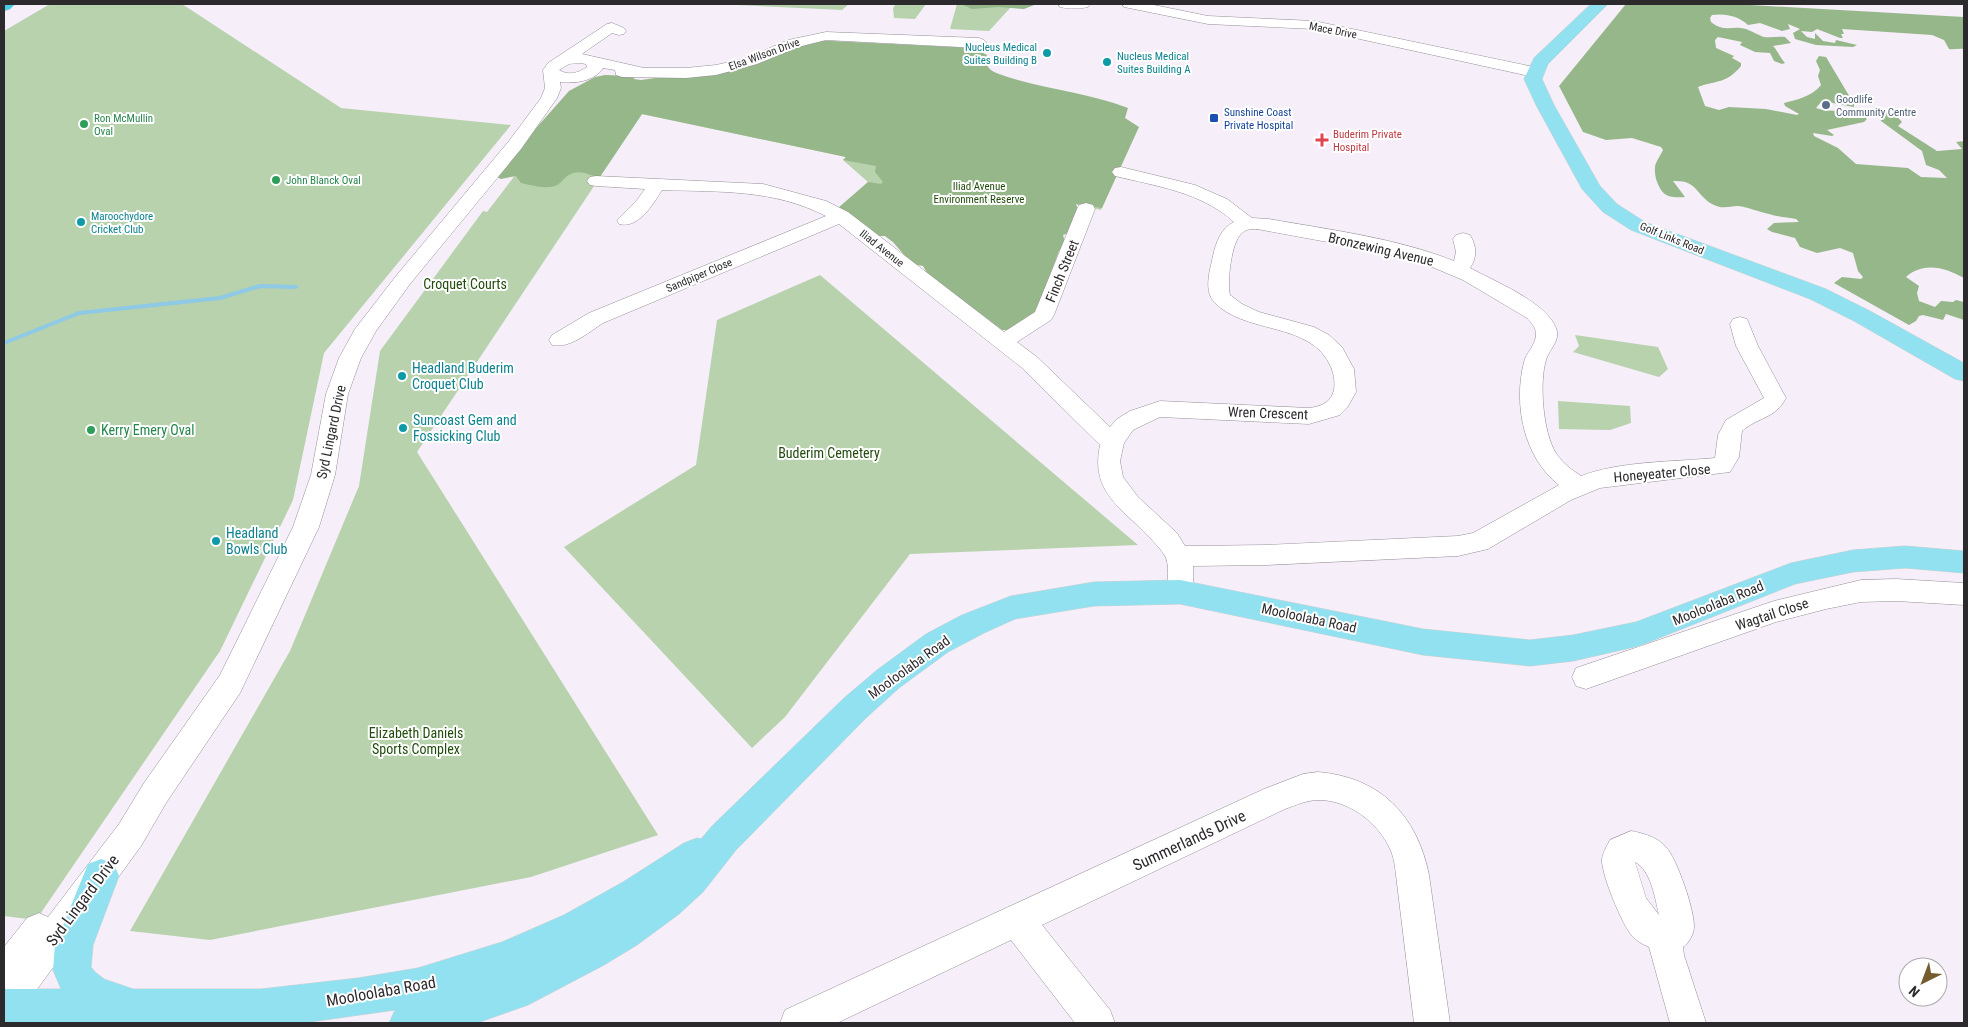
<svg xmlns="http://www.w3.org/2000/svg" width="1968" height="1027" viewBox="0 0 1968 1027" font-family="'Roboto Condensed',sans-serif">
  <rect width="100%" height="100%" fill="#f6eef8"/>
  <g fill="#b7d2ad">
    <path d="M 50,4 L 182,4 L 341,108 L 511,125 L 324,353 L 293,500 L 220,651 L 36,920 L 4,916 L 4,31 Z"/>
    <path d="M 716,4 L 849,4 L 842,10 Z"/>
    <path d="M 896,4 L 926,4 L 915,19 L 894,18 L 893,8 Z"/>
    <path d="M 957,4 L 1042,4 L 1011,7 L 989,31 L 950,29 Z"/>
    <path d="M 663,83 L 938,87 L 1133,137 L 1101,210 L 1075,204 L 1030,312 L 989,316 L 844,204 L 868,182 L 843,160 L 846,157 L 642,114 L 417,452 L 658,835 L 531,877 L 210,940 L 130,931 L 290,651 L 359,486 L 380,351 L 483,211 L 487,212 L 584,85 Z"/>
    <path d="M 820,275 L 1138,545 L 910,554 L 785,717 L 752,748 L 564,547 L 696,465 L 717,320 Z"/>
    <path d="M 1575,335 L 1658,347 L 1668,369 L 1659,377 L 1573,352 L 1579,346 Z"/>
    <path d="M 1558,401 L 1630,406 L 1631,423 L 1610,430 L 1559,429 Z"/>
  </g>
  <g fill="#96b78a">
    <path d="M 961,4 L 1037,4 L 1024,9 L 998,7 L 972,9 Z"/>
    <path d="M 1626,4 L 1733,4 L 1964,17 L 1964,49 C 1959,48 1954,50 1949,49 L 1944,40 L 1932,35 L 1842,29 L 1844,34 L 1841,34 L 1843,38 L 1840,38 L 1817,29 L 1812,32 L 1801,31 L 1807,37 L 1815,39 L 1815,33 L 1823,41 L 1835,43 L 1836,40 L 1857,45 L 1853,47 L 1816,45 L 1795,39 L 1793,33 L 1800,29 L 1788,24 L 1790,29 L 1782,31 L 1760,23 L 1748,25 C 1739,16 1725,13 1712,15 L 1710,18 L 1711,22 C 1725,33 1731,25 1746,29 C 1752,31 1760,36 1764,37 C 1771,38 1778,36 1785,37 L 1791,43 L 1773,46 C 1778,51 1780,58 1785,63 L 1782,64 L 1774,61 L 1770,53 L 1755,52 L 1740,45 L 1742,42 L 1718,37 L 1715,40 L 1716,48 L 1734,56 L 1732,58 L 1741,63 L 1741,66 C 1726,84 1717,80 1698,87 L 1705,106 L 1719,110 L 1729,107 L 1766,109 L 1797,115 L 1799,114 L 1785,106 L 1784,103 C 1796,100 1813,96 1821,85 L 1818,76 L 1820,70 L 1816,61 L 1819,56 L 1826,57 L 1854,104 L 1854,107 L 1822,101 L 1816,108 C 1834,115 1852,104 1867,119 L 1864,122 L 1827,130 L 1834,135 L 1832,136 L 1813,133 L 1814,136 L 1838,148 L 1856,164 L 1908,168 L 1921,177 L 1947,178 L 1939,170 L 1926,165 L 1922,151 L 1881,121 L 1877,110 C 1888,107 1895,114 1902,122 L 1898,126 L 1937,151 L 1962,149 L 1956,142 L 1964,141 L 1964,278 C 1946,268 1924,261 1906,277 L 1919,286 L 1917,293 L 1919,301 L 1935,307 L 1941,301 L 1953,302 L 1956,300 L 1964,302 L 1964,320 L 1946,314 L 1943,320 L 1923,315 L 1919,316 L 1916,321 L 1909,325 L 1834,283 L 1842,277 L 1861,279 L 1863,277 L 1858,271 L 1853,253 L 1840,248 L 1817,253 L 1800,247 L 1795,238 L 1772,232 L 1767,229 L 1774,223 L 1799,222 L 1796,219 C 1787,217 1777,217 1769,214 C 1758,212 1749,207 1738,206 C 1729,206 1722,210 1712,204 C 1695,194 1698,180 1673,181 L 1685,197 C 1667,198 1662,196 1656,179 C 1655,174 1654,168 1656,163 C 1658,159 1661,154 1663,150 L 1661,147 L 1632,138 L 1606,140 L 1583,132 L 1559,86 Z"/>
    <path d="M 812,40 L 974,48 L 987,55 C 985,65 988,70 999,74 C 1041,89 1087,92 1128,108 L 1125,118 L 1139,127 L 1102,208 L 1076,204 L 1081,218 L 1069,233 L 1063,235 L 1065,242 L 1059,251 L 1036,313 L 1009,330 L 1002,330 L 927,273 L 923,266 L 912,264 L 893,242 L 885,236 L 876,236 L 838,208 L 868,182 L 881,184 L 883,182 L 875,172 L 876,166 L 843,160 L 846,157 L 642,114 L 599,178 C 588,174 577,168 566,177 C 563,179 560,184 557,185 C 547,190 531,185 521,183 L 516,176 L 501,179 L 497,177 L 507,161 L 569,91 L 595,77 L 605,75 L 634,76 L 634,79 L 641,80 L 662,77 L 707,75 L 742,68 L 758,63 Z"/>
  </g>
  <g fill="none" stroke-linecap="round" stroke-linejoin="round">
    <path stroke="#8ec9e6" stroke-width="4" d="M 4,343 L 79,313 L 220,298 L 260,286 L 296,287"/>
    <g stroke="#958e97" stroke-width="1">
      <g id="minor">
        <path d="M 1058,4 L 1090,4 L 1088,7 C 1079,9 1069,9 1060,7 Z"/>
        <path d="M 1122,4 L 1149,4 L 1208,16 L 1314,21 L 1534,67 L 1540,69 L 1542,72 L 1540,75 L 1534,77 L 1314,29 L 1208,24 L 1129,8 L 1124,7 Z"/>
        <path d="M 612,23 L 624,28 L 626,31 L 624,34 L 619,35 L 612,33 L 582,54 L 644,68 L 686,68 L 716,65 L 747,58 L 788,40 L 826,32 L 979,38 L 984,40 L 987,43 L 984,46 L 979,48 L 826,40 L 798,47 L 757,64 L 716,75 L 686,78 L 622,77 L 616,75 L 615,70 L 603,68 C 595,81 575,84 560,82 L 561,88 L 557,98 L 521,149 L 410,284 L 376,331 L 361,358 L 348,394 L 335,475 L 319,527 L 240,693 L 166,803 L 141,846 L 17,1017 L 4,1022 L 4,947 L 27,918 L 39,913 L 48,917 L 119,824 L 144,783 L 220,675 L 293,527 L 311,475 L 326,394 L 339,358 L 355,329 L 396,276 L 509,141 L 541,98 L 545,88 L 543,70 L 548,63 L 607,24 ZM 580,63 L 586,64 L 587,67 C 578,73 569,76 559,70 L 569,64 Z"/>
        <path d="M 1121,167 L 1195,185 L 1227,199 L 1252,218 L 1269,219 C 1331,230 1396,238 1454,261 L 1456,252 L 1453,239 L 1456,235 L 1463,233 L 1470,235 C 1477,246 1477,258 1470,268 C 1494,281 1546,302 1556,328 C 1561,341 1549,349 1546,360 C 1539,383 1543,433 1556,453 C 1562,463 1572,470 1581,476 C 1620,461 1673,462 1715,458 L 1718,435 L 1726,420 L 1764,398 L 1736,346 L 1730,324 L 1733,319 L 1740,317 L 1747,319 L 1758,346 L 1786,398 C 1775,419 1758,417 1742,431 L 1739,457 L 1730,472 L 1600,488 L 1571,500 L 1488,549 L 1458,556 L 1267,565 L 1193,566 L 1193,592 L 1189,599 L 1180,603 L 1171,599 C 1164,586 1171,572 1166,558 C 1162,550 1155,543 1149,537 C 1121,507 1090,492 1100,445 L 1021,367 L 839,224 L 603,323 C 589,332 570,349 552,345 L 549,340 L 552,335 L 589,313 L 826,216 C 773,189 720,192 662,190 C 653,204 639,229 619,224 L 617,220 L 637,200 L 645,189 L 596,186 L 590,185 L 587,181 L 590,177 L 596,176 L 763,184 L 826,201 L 848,212 L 1004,332 L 1035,312 L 1077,209 L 1079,205 L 1086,203 L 1093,205 L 1095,209 L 1054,315 L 1051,320 L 1017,342 L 1037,357 L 1110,427 L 1117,419 L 1130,411 L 1160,401 L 1309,408 C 1319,407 1330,403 1333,393 C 1336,385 1334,375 1331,367 C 1311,321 1247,335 1215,303 C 1203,291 1210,270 1213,256 C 1216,242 1221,228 1234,222 C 1201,192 1156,186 1115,176 L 1112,172 L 1115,168 ZM 1257,229 L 1371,250 L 1425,264 L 1463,280 L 1527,318 C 1532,323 1536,328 1536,334 C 1536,345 1526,353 1524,362 C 1513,405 1524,458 1559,485 L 1473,533 L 1458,536 L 1267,545 L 1185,546 L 1177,533 L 1138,497 L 1123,477 L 1120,461 L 1124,443 L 1133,430 L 1160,417 L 1309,424 L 1340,415 L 1347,408 L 1356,392 L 1354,369 L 1342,347 L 1329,335 L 1314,327 L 1259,312 L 1242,304 L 1230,295 C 1227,282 1231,242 1242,233 C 1246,229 1251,229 1257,229 Z"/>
        <path d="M 1896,579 L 1964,583 L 1964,605 L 1896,601 L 1861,602 L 1826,609 L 1776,622 L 1586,689 L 1576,686 L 1572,677 L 1576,668 L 1774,601 L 1861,580 Z"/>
        <path d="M 1318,772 C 1380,777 1417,815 1429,875 L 1450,1023 L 1414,1023 L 1396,875 C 1395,867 1394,857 1390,849 C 1378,822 1348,800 1319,800 C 1307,800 1296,805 1285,809 L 1042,925 L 1110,1010 L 1115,1023 L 1075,1023 L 1011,940 L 837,1023 L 780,1023 L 785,1010 L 1264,789 L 1303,774 Z"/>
        <path d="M 1631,831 C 1643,833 1657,837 1666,847 C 1677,859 1695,911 1694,928 C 1693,935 1689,943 1683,947 L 1684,955 L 1706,1023 L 1670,1023 L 1649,947 C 1642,944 1637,941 1632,936 C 1622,924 1601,874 1602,859 C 1603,852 1607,846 1610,840 ZM 1635,862 C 1651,870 1655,898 1659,915 L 1646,898 Z"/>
      </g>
    </g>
    <g stroke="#d1d0d1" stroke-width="1">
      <g id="major">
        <path d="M 1591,4 L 1608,4 L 1548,64 L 1542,79 L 1554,105 L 1600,186 L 1617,204 L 1645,222 L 1826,289 L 1870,311 L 1964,363 L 1964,381 L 1955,379 L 1854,321 L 1810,299 L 1631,230 L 1603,212 L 1582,189 L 1536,105 L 1524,79 L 1534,58 Z"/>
        <path d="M 1905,546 L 1964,551 L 1964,573 L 1905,568 L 1853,572 L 1795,584 L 1639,646 L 1573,661 L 1530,666 L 1423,655 L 1180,604 L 1094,606 L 1015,619 L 984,633 L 948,652 L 899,688 L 866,718 L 736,850 L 703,892 L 679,914 L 637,945 L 604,965 L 528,1005 L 477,1023 L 389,1023 L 395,1010 L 303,1023 L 4,1023 L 4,989 L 61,989 L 53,970 L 55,945 L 88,864 L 101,859 L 114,864 L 119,876 L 93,945 L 91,967 L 95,972 L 104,979 L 133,989 L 261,989 L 358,978 L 418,968 L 502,942 L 564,915 L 623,882 L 684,843 L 697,838 L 701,839 L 712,826 L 844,698 L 877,670 L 926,634 L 962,615 L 1011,596 L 1094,582 L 1180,580 L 1423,629 L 1530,640 L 1573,635 L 1636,622 L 1791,563 L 1853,550 Z"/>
      </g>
    </g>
    <g stroke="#d1d0d1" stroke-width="1">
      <path id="highway" d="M 4,4 L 15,4 L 10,9 L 4,11 Z"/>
    </g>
    <use href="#minor" fill="#fff" fill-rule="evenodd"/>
    <use href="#major" fill="#91e1f0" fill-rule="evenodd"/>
    <use href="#highway" fill="#48cde6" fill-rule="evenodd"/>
  </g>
  <g fill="#0f9aa8" stroke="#fff" stroke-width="2">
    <circle cx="1047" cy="53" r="5"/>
    <circle cx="1107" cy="62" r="5"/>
    <circle cx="81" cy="222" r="5"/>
    <circle cx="402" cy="376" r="5"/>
    <circle cx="403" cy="428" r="5"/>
    <circle cx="216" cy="541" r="5"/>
  </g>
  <circle fill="#5c6f8a" stroke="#fff" stroke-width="2" cx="1826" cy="105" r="5"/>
  <rect fill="#1a4fb4" stroke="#fff" stroke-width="2" x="1209" y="113" width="10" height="10" rx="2.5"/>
  <g fill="#2e9e5b" stroke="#fff" stroke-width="2">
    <circle cx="84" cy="124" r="5"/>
    <circle cx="276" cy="180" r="5"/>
    <circle cx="91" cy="430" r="5"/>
  </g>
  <path fill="#e0444e" stroke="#fff" stroke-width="2" d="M1319.5 132.5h5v5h5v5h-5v5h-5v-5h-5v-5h5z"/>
  <g text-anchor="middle" stroke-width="4" stroke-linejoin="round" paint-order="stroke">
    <g font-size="11" fill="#2d2a2d" stroke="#fff">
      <text transform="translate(1333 30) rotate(11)" y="4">Mace Drive</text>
      <text transform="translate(764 54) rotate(-20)" y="4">Elsa Wilson Drive</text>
      <text transform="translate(1672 238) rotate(22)" y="4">Golf Links Road</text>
      <text transform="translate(882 248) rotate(38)" y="4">Iliad Avenue</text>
      <text transform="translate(699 275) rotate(-23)" y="4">Sandpiper Close</text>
    </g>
    <g font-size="11" fill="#0d838f" stroke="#fff" text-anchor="start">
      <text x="1037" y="51" text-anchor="end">Nucleus Medical<tspan x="1037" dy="13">Suites Building B</tspan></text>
      <text x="1117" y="60">Nucleus Medical<tspan x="1117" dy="13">Suites Building A</tspan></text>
      <text x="91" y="220">Maroochydore<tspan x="91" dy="13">Cricket Club</tspan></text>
    </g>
    <g font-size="11" fill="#4e5e75" stroke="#fff" text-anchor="start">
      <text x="1836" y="103">Goodlife<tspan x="1836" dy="13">Community Centre</tspan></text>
    </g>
    <g font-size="11" fill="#164399" stroke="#fff" text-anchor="start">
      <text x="1224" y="116">Sunshine Coast<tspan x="1224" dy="13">Private Hospital</tspan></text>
    </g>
    <g font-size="11" fill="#27864d" stroke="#fff" text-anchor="start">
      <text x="94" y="122">Ron McMullin<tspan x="94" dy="13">Oval</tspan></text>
      <text x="286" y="184">John Blanck Oval</text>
    </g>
    <g font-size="11" fill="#be3a42" stroke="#fff" text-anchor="start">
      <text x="1333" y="138">Buderim Private<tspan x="1333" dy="13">Hospital</tspan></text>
    </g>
    <g font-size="11" fill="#224c0c" stroke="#fff">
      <text x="979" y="190">Iliad Avenue<tspan x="979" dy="13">Environment Reserve</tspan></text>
    </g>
    <g font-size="14" fill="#2d2a2d" stroke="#fff">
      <text transform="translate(1381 249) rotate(13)" y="5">Bronzewing Avenue</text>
      <text transform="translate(1062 271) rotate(-68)" y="5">Finch Street</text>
      <text transform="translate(1268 413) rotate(2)" y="5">Wren Crescent</text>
      <text transform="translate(331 432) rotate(-78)" y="5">Syd Lingard Drive</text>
      <text transform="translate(1662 473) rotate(-5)" y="5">Honeyeater Close</text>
      <text transform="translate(1718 603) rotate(-22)" y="5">Mooloolaba Road</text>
      <text transform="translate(1772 614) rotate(-18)" y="5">Wagtail Close</text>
      <text transform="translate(1309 618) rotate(12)" y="5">Mooloolaba Road</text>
      <text transform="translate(909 667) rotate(-36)" y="5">Mooloolaba Road</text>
    </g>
    <g font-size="14" fill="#224c0c" stroke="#fff">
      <text x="465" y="289">Croquet Courts</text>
      <text x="829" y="458">Buderim Cemetery</text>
      <text x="416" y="738">Elizabeth Daniels<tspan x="416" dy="16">Sports Complex</tspan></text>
    </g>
    <g font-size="14" fill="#0d838f" stroke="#fff" text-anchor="start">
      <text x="412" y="373">Headland Buderim<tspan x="412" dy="16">Croquet Club</tspan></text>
      <text x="413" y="425">Suncoast Gem and<tspan x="413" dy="16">Fossicking Club</tspan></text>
      <text x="226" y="538">Headland<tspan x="226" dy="16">Bowls Club</tspan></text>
    </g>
    <g font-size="14" fill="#27864d" stroke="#fff" text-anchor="start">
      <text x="101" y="435">Kerry Emery Oval</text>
    </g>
    <g font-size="16" fill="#2d2a2d" stroke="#fff">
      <text transform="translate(1189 840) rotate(-25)" y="6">Summerlands Drive</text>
      <text transform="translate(82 900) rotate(-53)" y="6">Syd Lingard Drive</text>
      <text transform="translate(381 991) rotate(-10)" y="6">Mooloolaba Road</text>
    </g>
  </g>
  <rect width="1968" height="1027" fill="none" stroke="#2d2a2d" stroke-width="10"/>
  <g transform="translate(1923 982) rotate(222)"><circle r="24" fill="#ffffff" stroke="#abaaab"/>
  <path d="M0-4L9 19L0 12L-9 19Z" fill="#745c2d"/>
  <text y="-8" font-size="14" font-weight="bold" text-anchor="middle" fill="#2d2a2d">N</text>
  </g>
</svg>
